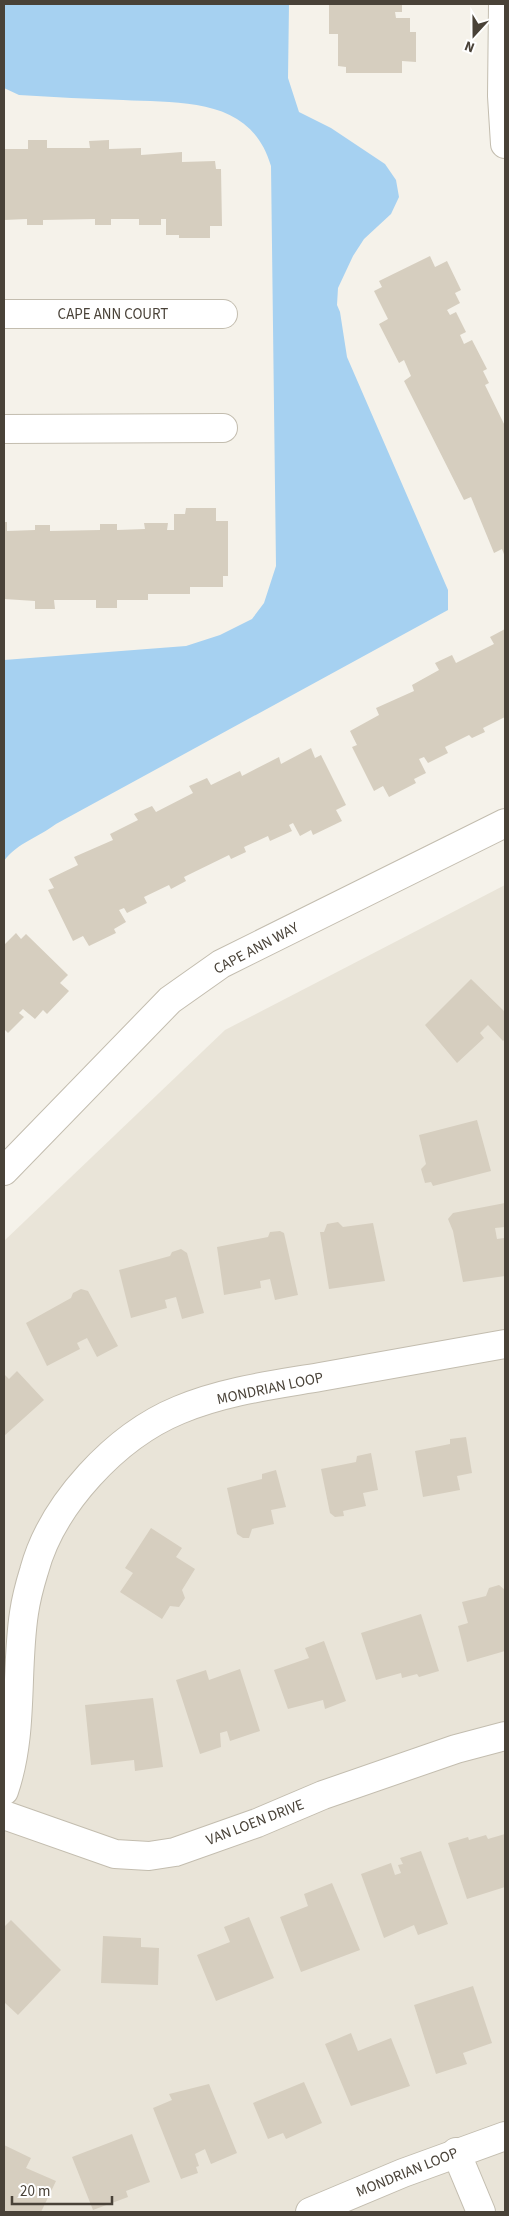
<svg xmlns="http://www.w3.org/2000/svg" width="509" height="2216" viewBox="0 0 509 2216" font-family="'Source Sans 3',sans-serif">
  <rect width="100%" height="100%" fill="#f5f2ea"/>
  <path fill="#e9e4d8" d="M 505,885 L 505,2212 L 4,2212 L 4,1241 L 225,1030 Z"/>
  <path fill="#a6d1f1" d="M 4,4 L 289,4 L 288,78 L 299,112 L 331,128 L 385,164 L 396,180 L 399,197 L 391,214 L 364,239 L 353,256 L 338,288 L 337,305 L 340,312 L 347,357 L 448,590 L 448,610 L 56,824 C 39,837 17,843 4,861 L 4,660 L 186,646 L 220,635 L 252,619 L 264,603 L 276,566 L 271,166 C 251,97 182,103 123,100 C 89,99 54,97 19,95 L 4,88 Z"/>
  <g fill="#d6cebf">
    <path d="M 329,4 L 402,4 L 402,12 L 395,12 L 396,18 L 410,18 L 410,32 L 416,32 L 416,62 L 402,61 L 402,73 L 346,73 L 346,67 L 338,66 L 338,34 L 329,34 Z"/>
    <path d="M 28,140 L 47,140 L 47,148 L 90,148 L 89,141 L 109,140 L 109,149 L 141,148 L 141,155 L 182,152 L 182,162 L 215,161 L 216,169 L 221,169 L 222,226 L 210,226 L 210,238 L 179,238 L 179,235 L 166,235 L 166,219 L 161,219 L 161,225 L 139,225 L 139,219 L 111,219 L 111,225 L 95,225 L 95,219 L 43,220 L 43,225 L 27,225 L 27,219 L 4,220 L 4,149 L 28,149 Z"/>
    <path d="M 430,256 L 435,267 L 447,261 L 461,290 L 455,293 L 460,303 L 447,310 L 450,315 L 456,312 L 466,332 L 460,335 L 464,344 L 472,340 L 487,369 L 483,371 L 489,383 L 485,385 L 505,426 L 505,557 L 502,549 L 494,553 L 471,497 L 464,500 L 404,381 L 411,376 L 404,360 L 399,363 L 379,324 L 388,319 L 374,291 L 382,287 L 379,281 Z"/>
    <path d="M 186,508 L 216,508 L 216,521 L 228,521 L 228,576 L 223,576 L 223,587 L 190,587 L 190,594 L 148,594 L 148,600 L 117,600 L 117,608 L 96,608 L 96,600 L 54,600 L 55,609 L 35,609 L 35,601 L 4,599 L 4,522 L 7,522 L 7,531 L 35,530 L 35,525 L 50,525 L 50,531 L 100,530 L 100,524 L 117,524 L 117,530 L 145,529 L 144,523 L 168,523 L 167,530 L 174,530 L 174,514 L 185,514 Z"/>
    <path d="M 505,629 L 505,717 L 483,728 L 485,732 L 472,738 L 469,735 L 445,747 L 448,753 L 428,763 L 424,757 L 419,759 L 426,773 L 414,779 L 416,783 L 389,797 L 383,786 L 374,791 L 352,747 L 357,745 L 350,731 L 379,715 L 376,708 L 414,691 L 412,685 L 439,670 L 435,663 L 452,655 L 456,663 L 494,644 L 490,637 Z"/>
    <path d="M 311,748 L 315,758 L 321,755 L 346,805 L 336,810 L 342,821 L 313,835 L 311,830 L 300,836 L 293,823 L 289,825 L 292,831 L 270,841 L 268,836 L 244,847 L 246,852 L 231,859 L 229,855 L 184,877 L 186,881 L 171,889 L 169,885 L 144,897 L 147,903 L 127,913 L 124,908 L 119,910 L 126,922 L 114,929 L 116,933 L 89,946 L 83,936 L 73,941 L 48,890 L 54,888 L 49,879 L 78,865 L 74,857 L 113,840 L 110,834 L 138,820 L 134,814 L 152,806 L 156,812 L 193,793 L 189,786 L 207,778 L 211,785 L 240,771 L 242,776 L 279,757 L 281,764 Z"/>
    <path d="M 16,933 L 21,939 L 26,934 L 68,975 L 60,983 L 69,991 L 47,1014 L 43,1010 L 35,1019 L 23,1009 L 19,1013 L 24,1017 L 8,1033 L 4,1029 L 4,945 Z"/>
    <path d="M 471,979 L 505,1012 L 505,1039 L 503,1041 L 488,1025 L 480,1033 L 484,1038 L 457,1063 L 425,1025 Z"/>
    <path d="M 477,1120 L 491,1171 L 433,1186 L 431,1182 L 425,1183 L 421,1169 L 426,1164 L 419,1135 Z"/>
    <path d="M 505,1203 L 505,1227 L 495,1228 L 497,1239 L 504,1238 L 505,1276 L 463,1282 L 453,1231 L 448,1219 L 453,1213 Z"/>
    <path d="M 338,1222 L 343,1227 L 373,1223 L 385,1281 L 329,1289 L 320,1232 L 324,1232 L 327,1224 Z"/>
    <path d="M 280,1231 L 284,1233 L 298,1295 L 275,1300 L 270,1279 L 260,1281 L 261,1288 L 224,1295 L 217,1247 L 268,1237 L 270,1232 Z"/>
    <path d="M 181,1249 L 187,1253 L 204,1313 L 182,1319 L 176,1297 L 165,1300 L 167,1308 L 131,1318 L 119,1270 L 170,1256 L 172,1252 Z"/>
    <path d="M 81,1289 L 88,1291 L 118,1346 L 97,1357 L 87,1338 L 77,1343 L 80,1349 L 47,1366 L 26,1323 L 71,1298 L 73,1293 Z"/>
    <path d="M 17,1371 L 44,1400 L 4,1436 L 4,1374 L 9,1379 Z"/>
    <path d="M 466,1437 L 472,1473 L 457,1476 L 460,1490 L 423,1497 L 415,1451 L 450,1444 L 450,1439 Z"/>
    <path d="M 371,1453 L 378,1490 L 363,1493 L 366,1506 L 343,1511 L 344,1516 L 335,1517 L 330,1513 L 321,1469 L 356,1462 L 357,1456 Z"/>
    <path d="M 276,1470 L 286,1507 L 271,1510 L 274,1524 L 252,1529 L 249,1538 L 243,1538 L 237,1534 L 227,1488 L 262,1479 L 262,1474 Z"/>
    <path d="M 151,1528 L 182,1548 L 176,1557 L 195,1569 L 182,1590 L 185,1598 L 179,1607 L 170,1606 L 162,1619 L 120,1592 L 133,1573 L 125,1568 Z"/>
    <path d="M 499,1585 L 505,1590 L 505,1651 L 467,1662 L 458,1626 L 468,1623 L 462,1602 L 486,1596 L 489,1588 Z"/>
    <path d="M 421,1614 L 439,1671 L 419,1677 L 417,1674 L 402,1678 L 401,1673 L 376,1680 L 361,1633 Z"/>
    <path d="M 324,1641 L 346,1701 L 325,1709 L 323,1700 L 288,1709 L 274,1670 L 309,1658 L 305,1648 Z"/>
    <path d="M 240,1669 L 260,1731 L 230,1741 L 227,1731 L 220,1733 L 221,1747 L 200,1754 L 176,1680 L 206,1670 L 209,1680 Z"/>
    <path d="M 153,1698 L 163,1767 L 135,1771 L 134,1760 L 91,1765 L 85,1705 Z"/>
    <path d="M 505,1834 L 505,1887 L 467,1899 L 448,1843 L 468,1837 L 469,1840 L 486,1835 L 488,1839 Z"/>
    <path d="M 421,1851 L 448,1924 L 418,1935 L 414,1925 L 384,1938 L 361,1874 L 391,1863 L 395,1875 L 401,1873 L 398,1865 L 403,1864 L 400,1858 Z"/>
    <path d="M 332,1883 L 360,1950 L 301,1972 L 280,1917 L 308,1906 L 304,1894 Z"/>
    <path d="M 249,1917 L 274,1978 L 216,2001 L 197,1955 L 230,1942 L 224,1927 Z"/>
    <path d="M 11,1920 L 61,1970 L 18,2015 L 4,2002 L 4,1927 Z"/>
    <path d="M 103,1936 L 141,1938 L 141,1947 L 159,1948 L 158,1985 L 101,1983 Z"/>
    <path d="M 473,1986 L 492,2043 L 463,2053 L 467,2064 L 436,2074 L 414,2005 Z"/>
    <path d="M 351,2033 L 358,2051 L 391,2038 L 410,2086 L 351,2106 L 325,2044 Z"/>
    <path d="M 304,2082 L 322,2123 L 286,2139 L 283,2133 L 268,2139 L 253,2103 Z"/>
    <path d="M 209,2084 L 237,2153 L 211,2164 L 205,2149 L 195,2154 L 199,2166 L 196,2167 L 198,2173 L 181,2179 L 153,2108 L 172,2100 L 169,2094 Z"/>
    <path d="M 132,2134 L 150,2182 L 126,2191 L 128,2197 L 93,2210 L 72,2157 Z"/>
    <path d="M 4,2145 L 31,2158 L 26,2168 L 56,2181 L 41,2212 L 4,2212 Z"/>
  </g>
  <g fill="none" stroke-linecap="round" stroke-linejoin="round">
    <g stroke="#c3bdaf" stroke-width="30">
      <g id="minor">
        <path d="M 503,4 L 502,96 L 505,144"/>
        <path d="M 4,314 L 223,314"/>
        <path d="M 4,429 L 223,428"/>
        <path d="M 4,1171 L 170,1000 L 221,964 L 505,823"/>
        <path d="M 4,1791 C 24,1733 15,1672 24,1613 C 26,1599 30,1584 34,1571 C 52,1504 116,1436 179,1410 C 224,1391 273,1385 320,1377 C 382,1366 444,1355 505,1344"/>
        <path d="M 4,1815 L 115,1854 L 149,1856 L 175,1852 L 257,1823 L 323,1795 L 456,1749 L 505,1736"/>
        <path d="M 456,2152 L 481,2212"/>
        <path d="M 310,2212 L 403,2173 L 505,2136"/>
      </g>
    </g>
    <use href="#minor" stroke="#fff" stroke-width="28"/>
  </g>
  <g text-anchor="middle" stroke-width="4" stroke-linejoin="round" paint-order="stroke">
    <g font-size="15" fill="#494238" stroke="#fff">
      <text x="113" y="319">CAPE ANN COURT</text>
      <text transform="translate(256 948) rotate(-28)" y="5">CAPE ANN WAY</text>
      <text transform="translate(270 1388) rotate(-12)" y="5">MONDRIAN LOOP</text>
      <text transform="translate(255 1822) rotate(-21)" y="5">VAN LOEN DRIVE</text>
      <text transform="translate(407 2172) rotate(-22)" y="5">MONDRIAN LOOP</text>
    </g>
  </g>
  <rect width="509" height="2216" fill="none" stroke="#494238" stroke-width="10"/>
  <g transform="translate(474 35) rotate(201)" stroke="#ffffff" stroke-width="4" paint-order="stroke">
  <path d="M0-4L9 19L0 12L-9 19Z" fill="#494238"/>
  <text y="-8" font-size="14" font-weight="bold" text-anchor="middle" fill="#494238">N</text>
  </g>
  <path d="M12 2196v8h100v-8" fill="none" stroke="#494238" stroke-width="2.5"/>
  <text x="20" y="2196" font-size="15" fill="#494238" stroke="#ffffff" stroke-width="4" paint-order="stroke">20 m</text>
</svg>
